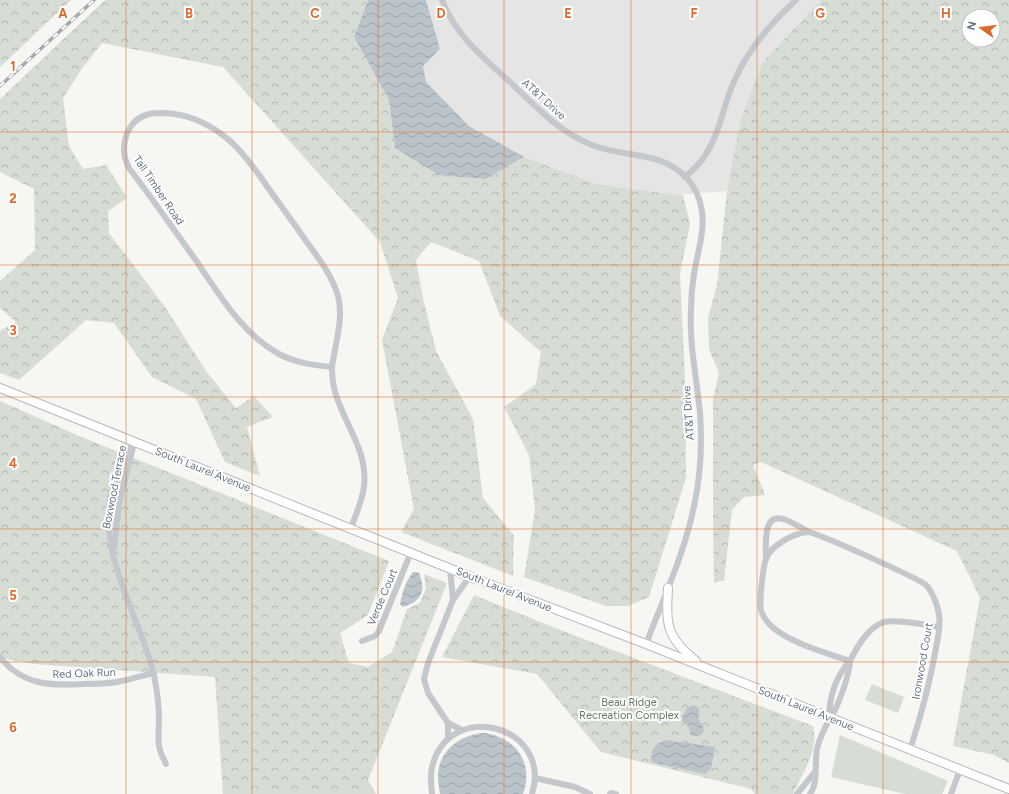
<svg xmlns="http://www.w3.org/2000/svg" width="1009" height="794" viewBox="0 0 1009 794" font-family="Figtree,sans-serif">
  <defs>
    <pattern id="forest-crowns" width="20" height="18" patternUnits="userSpaceOnUse"><rect width="20" height="18" fill="#d7ddd4"/><path d="M2 6a3 3 0 1 1 6 0M12 15a3 3 0 1 1 6 0" fill="none" stroke="#b2b8b1"/></pattern>
    <pattern id="water-waves" width="16" height="10" patternUnits="userSpaceOnUse"><rect width="16" height="10" fill="#bbc4ca"/><path d="M0 5q4-4 8 0t8 0" fill="none" stroke="#9ca4a9"/></pattern>
  </defs>
  <rect width="100%" height="100%" fill="#f6f6f3"/>
  <path fill="#e4e5e4" d="M 426,0 L 821,0 L 762,63 L 740,122 L 727,191 L 676,195 L 597,184 L 524,157 L 469,126 L 426,82 L 423,66 L 440,49 Z"/>
  <g fill="#d7ddd4">
    <path d="M 872,684 L 904,697 L 898,713 L 865,700 Z"/>
    <path d="M 840,735 L 948,781 L 942,794 L 905,794 L 831,777 Z"/>
  </g>
  <g fill="url(#forest-crowns)" fill-rule="evenodd">
    <path d="M 0,0 L 71,0 L 0,67 Z"/>
    <path d="M 105,0 L 368,0 L 354,37 L 389,100 L 395,148 L 486,179 L 524,157 L 597,184 L 676,195 L 683,195 L 690,224 L 680,273 L 685,380 L 686,478 L 649,597 L 628,606 L 606,606 L 524,577 L 535,510 L 529,455 L 504,407 L 536,384 L 541,352 L 500,316 L 479,261 L 431,242 L 416,260 L 423,298 L 436,351 L 473,419 L 483,498 L 514,536 L 513,576 L 401,532 L 414,509 L 382,340 L 398,298 L 380,242 L 223,67 L 102,43 L 83,67 L 63,98 L 69,146 L 83,169 L 106,165 L 127,198 L 108,211 L 109,233 L 165,307 L 206,371 L 236,408 L 254,396 L 273,417 L 247,427 L 260,476 L 225,462 L 196,399 L 152,377 L 114,323 L 86,320 L 19,380 L 0,373 L 0,331 L 16,322 L 0,308 L 0,281 L 35,250 L 34,189 L 0,172 L 0,99 Z"/>
    <path d="M 821,0 L 1009,0 L 1009,763 L 994,755 L 953,746 L 980,598 L 957,551 L 761,462 L 753,465 L 765,495 L 744,497 L 732,510 L 724,580 L 714,583 L 713,522 L 713,399 L 719,373 L 709,349 L 708,318 L 717,285 L 727,191 L 740,122 L 762,63 ZM 969,16 L 993,16 L 993,40 L 969,40 Z"/>
    <path d="M 0,401 L 79,436 L 389,561 L 368,615 L 340,633 L 349,663 L 368,667 L 392,652 L 407,609 L 420,603 L 426,588 L 424,574 L 447,583 L 368,780 L 376,794 L 223,794 L 215,677 L 34,664 L 0,658 Z"/>
    <path d="M 474,595 L 555,628 L 813,726 C 819,750 803,773 793,794 L 755,794 L 751,789 L 601,752 L 537,674 L 442,657 Z"/>
  </g>
  <g fill="url(#water-waves)">
    <path d="M 368,0 L 426,0 L 440,49 L 423,66 L 426,82 L 469,126 L 524,157 L 486,179 L 439,175 L 395,148 L 389,100 L 354,37 Z"/>
    <path d="M 413,572 L 416,572 L 419,573 C 426,591 422,601 403,607 L 400,604 C 402,593 406,581 413,572 Z"/>
    <path d="M 694,705 C 702,708 699,713 698,719 C 706,728 707,736 693,736 L 690,734 L 689,727 L 682,721 C 682,714 687,706 694,705 Z"/>
    <path d="M 485,733 C 516,738 534,763 523,794 L 440,794 C 439,788 438,781 438,775 C 439,749 462,734 485,733 Z"/>
    <path d="M 666,740 L 715,747 L 711,769 L 705,774 L 651,762 C 652,747 653,746 666,740 Z"/>
  </g>
  <g fill="none" stroke-linecap="round" stroke-linejoin="round">
    <g stroke="#b6babf" stroke-width="10">
      <g id="secondary">
        <path d="M 0,388 L 476,579 L 646,644 L 1009,789"/>
        <path d="M 668,588 C 666,625 666,637 696,661"/>
      </g>
    </g>
    <g stroke="#c4c7cb" stroke-width="6">
      <path d="M 442,0 C 455,35 484,58 510,82 C 535,106 559,132 592,145 C 624,158 657,150 685,176 C 694,185 700,198 702,211 C 705,232 697,254 694,274 C 692,286 691,298 691,310 C 689,344 697,379 700,413 C 702,442 701,472 695,501 C 686,550 664,597 646,644"/>
      <path d="M 165,113 C 186,114 207,123 224,136 C 239,147 249,162 260,176 C 272,194 285,211 297,228 C 311,249 331,271 338,296 C 344,319 335,344 332,367 C 313,365 296,363 279,354 C 241,333 219,294 195,259 C 173,229 152,198 129,168 C 118,148 126,120 149,114 C 154,113 160,113 165,113 Z"/>
      <path d="M 685,177 C 693,170 701,163 706,154 C 721,131 724,101 736,77 C 750,47 772,22 796,0"/>
      <path d="M 332,367 C 332,377 333,386 336,395 C 346,427 368,451 364,487 C 362,501 356,514 351,528"/>
      <path d="M 134,441 C 123,460 114,479 110,500 C 100,558 141,620 154,675 C 157,690 159,704 159,720 C 159,729 157,742 160,750 C 161,755 164,759 166,764"/>
      <path d="M 114,548 L 119,503 L 133,447"/>
      <path d="M 766,559 C 766,545 762,510 786,520 C 794,523 801,528 809,532"/>
      <path d="M 450,568 L 453,600 L 470,576"/>
      <path d="M 453,600 L 428,663 L 424,679 L 428,693 L 448,723 L 462,730"/>
      <path d="M 362,641 L 375,636 L 379,631 L 411,552"/>
      <path d="M 0,657 C 22,685 50,686 83,684 C 95,684 106,684 117,682 C 129,680 141,676 153,673"/>
      <path d="M 448,723 L 448,739"/>
      <path d="M 910,750 C 921,716 930,683 936,648 C 938,637 941,626 939,615 C 938,606 932,591 926,585 C 918,578 815,532 808,532 C 794,533 771,545 766,559 C 763,567 759,602 761,610 C 762,615 767,622 770,625 C 789,643 826,653 850,661 C 857,647 868,627 884,622 C 897,619 926,625 939,627"/>
      <path d="M 535,778 L 575,787 L 590,794"/>
      <path d="M 432,794 C 431,785 430,775 432,767 C 449,698 553,725 532,794"/>
      <path d="M 610,794 L 611,793 L 616,794"/>
      <path d="M 797,794 L 815,772"/>
      <path d="M 810,794 C 819,782 814,764 817,749 C 820,734 829,721 836,708 C 842,694 849,675 850,661 C 836,675 829,698 829,718"/>
      <path d="M 951,794 L 960,770"/>
    </g>
    <use href="#secondary" stroke="#fff" stroke-width="8"/>
    <g stroke="#a5a9af" stroke-width="3.5">
      <path id="rail" d="M 0,86 L 94,0"/>
    </g>
    <use href="#rail" stroke="#fff" stroke-width="2" stroke-dasharray="6" stroke-linecap="butt"/>
  </g>
  <path fill="none" stroke="#dd692c" stroke-width="1" stroke-opacity="0.55" d="M 126,0 L 126,794M 252,0 L 252,794M 378,0 L 378,794M 504,0 L 504,794M 631,0 L 631,794M 757,0 L 757,794M 883,0 L 883,794M 0,132 L 1009,132M 0,265 L 1009,265M 0,397 L 1009,397M 0,529 L 1009,529M 0,662 L 1009,662"/>
  <g text-anchor="middle" stroke-width="4" stroke-linejoin="round" paint-order="stroke">
    <g font-size="11" fill="#667383" stroke="#fff">
      <text transform="translate(544 99) rotate(42)" y="4">AT&amp;T Drive</text>
      <text transform="translate(159 190) rotate(56)" y="4">Tall Timber Road</text>
      <text transform="translate(688 413) rotate(-94)" y="4">AT&amp;T Drive</text>
      <text transform="translate(203 469) rotate(22)" y="4">South Laurel Avenue</text>
      <text transform="translate(114 487) rotate(-79)" y="4">Boxwood Terrace</text>
      <text transform="translate(504 589) rotate(22)" y="4">South Laurel Avenue</text>
      <text transform="translate(382 597) rotate(-67)" y="4">Verde Court</text>
      <text transform="translate(922 661) rotate(-80)" y="4">Ironwood Court</text>
      <text transform="translate(84 673) rotate(-2)" y="4">Red Oak Run</text>
      <text transform="translate(806 708) rotate(22)" y="4">South Laurel Avenue</text>
    </g>
    <g font-size="11" fill="#677a65" stroke="#fff">
      <text x="629" y="706">Beau Ridge<tspan x="629" dy="13">Recreation Complex</tspan></text>
    </g>
  </g>
  <g font-size="13" text-anchor="middle" font-weight="bold" fill="#dd692c" stroke="#fff" stroke-width="4" stroke-linejoin="round" paint-order="stroke">
    <text x="63" y="18">A</text>
    <text x="189" y="18">B</text>
    <text x="315" y="18">C</text>
    <text x="441" y="18">D</text>
    <text x="568" y="18">E</text>
    <text x="694" y="18">F</text>
    <text x="820" y="18">G</text>
    <text x="946" y="18">H</text>
    <text x="13" y="71">1</text>
    <text x="13" y="203">2</text>
    <text x="13" y="335">3</text>
    <text x="13" y="468">4</text>
    <text x="13" y="600">5</text>
    <text x="13" y="732">6</text>
  </g>
  <g transform="translate(981 28) rotate(284)"><circle r="19" fill="#ffffff" stroke="#c2c7cd"/>
  <path d="M0-3L7 15L0 10L-7 15Z" fill="#dd692c"/>
  <text y="-6" font-size="11" font-weight="bold" text-anchor="middle" fill="#667383">N</text>
  </g>
</svg>
